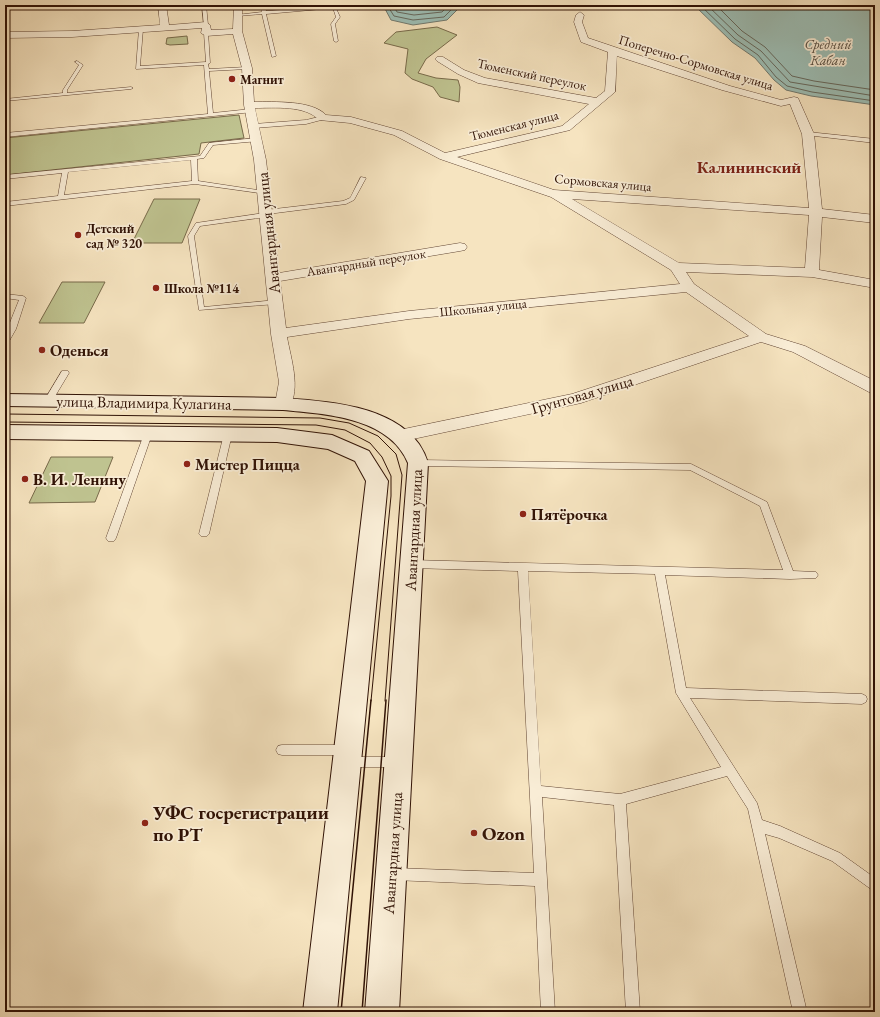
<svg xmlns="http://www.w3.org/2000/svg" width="880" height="1017" viewBox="0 0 880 1017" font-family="'EB Garamond',serif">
  <rect width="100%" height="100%" fill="#f6e4c0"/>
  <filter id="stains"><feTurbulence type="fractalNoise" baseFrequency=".005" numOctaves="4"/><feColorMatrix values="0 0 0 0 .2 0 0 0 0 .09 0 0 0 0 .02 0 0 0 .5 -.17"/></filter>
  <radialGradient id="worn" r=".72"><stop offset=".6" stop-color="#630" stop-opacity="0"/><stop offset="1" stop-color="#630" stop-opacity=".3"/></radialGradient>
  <g fill="#bfc390" stroke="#786a4a">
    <path d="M 437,27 L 457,35 L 426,59 L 418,73 L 436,78 L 458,80 L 460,87 L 459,102 L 440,97 L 433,87 L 412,79 L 405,73 L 408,49 L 384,43 L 396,32 Z"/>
    <path d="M 187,36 L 188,44 L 170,45 L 166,44 L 167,38 Z"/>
    <path d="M 239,115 L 244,138 L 201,143 L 199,154 L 5,175 L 5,138 Z"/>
    <path d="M 154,199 L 200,199 L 182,243 L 132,243 Z"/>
    <path d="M 62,282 L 105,282 L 84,323 L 39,323 Z"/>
    <path d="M 51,457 L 113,457 L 95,502 L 29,503 Z"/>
  </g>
  <g fill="#9dbeb5" stroke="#71796f">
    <path d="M 383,5 L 462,5 L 447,20 L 413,25 L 391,20 Z"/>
    <path d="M 694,5 L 875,5 L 875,105 L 811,96 L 786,90 L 774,80 L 755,58 L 732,42 Z"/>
  </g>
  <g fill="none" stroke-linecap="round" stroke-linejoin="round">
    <g stroke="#66685d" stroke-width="1">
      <path d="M 387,5 L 394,16 L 413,20 L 444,17 L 456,5"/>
      <path d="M 393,5 L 397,12 L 414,15 L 442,12 L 449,5"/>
      <path d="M 400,5 C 412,12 428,9 441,5"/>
      <path d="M 700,5 L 735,39 L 758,55 L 776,77 L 787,86 L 812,92 L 875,101"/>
      <path d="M 707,5 L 738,35 L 761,51 L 790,82 L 875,96"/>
      <path d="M 716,5 L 742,31 L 765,47 L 792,76 L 814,81 L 875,90"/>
    </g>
    <g stroke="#624634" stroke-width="1">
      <g id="service">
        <path d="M 202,5 L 206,5 L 208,25 L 206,26 L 204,25 Z"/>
        <path d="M 260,5 L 264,5 L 266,11 L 335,6 L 340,17 L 335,24 L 338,41 L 336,42 L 334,41 L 331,24 L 336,17 L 333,8 L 266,14 L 276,56 L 272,57 L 262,14 L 238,16 L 236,15 L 262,12 Z"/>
        <path d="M 141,28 L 143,29 L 140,66 L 206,62 L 204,33 L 208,32 L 210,63 L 208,64 L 209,69 L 247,67 L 249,68 L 247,69 L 209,71 L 213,113 L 251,109 L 254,111 L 253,112 L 5,137 L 5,133 L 208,114 L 204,65 L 136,69 L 139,29 Z"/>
        <path d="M 77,61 L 83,65 L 67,90 L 67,93 L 131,87 L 133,88 L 131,89 L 5,101 L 5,99 L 63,93 L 63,90 L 79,65 L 75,62 Z"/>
        <path d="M 323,116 L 325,117 L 325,119 L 306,124 L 254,128 L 251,126 L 254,124 L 306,120 Z"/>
        <path d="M 808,132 L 875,139 L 875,143 L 806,135 L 805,134 Z"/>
        <path d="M 257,138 L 259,139 L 259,141 L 213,145 L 204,158 L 197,159 L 198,181 L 264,191 L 267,193 L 266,194 L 195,184 L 5,206 L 5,202 L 58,196 L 62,173 L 5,179 L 5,175 L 200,156 L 209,143 ZM 191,160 L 192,181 L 64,195 L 68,172 Z"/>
        <path d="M 361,177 L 366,178 L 354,200 L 346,204 L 268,214 L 269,215 L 266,217 L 200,226 L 194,236 L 204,307 L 276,300 L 279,302 L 276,304 L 199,310 L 188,236 L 196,223 L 264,213 L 263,212 L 266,210 L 343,201 L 350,198 Z"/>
        <path d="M 5,294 L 23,296 L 26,298 L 16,329 L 8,343 L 5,343 L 5,335 L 19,300 L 5,298 Z"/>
        <path d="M 62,371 L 68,371 L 69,373 L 51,403 L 45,403 L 44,401 Z"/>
        <path d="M 148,431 L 152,434 L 116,538 L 114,541 L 108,541 L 106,538 L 144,434 Z"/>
        <path d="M 228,431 L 232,434 L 209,534 L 207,536 L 201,536 L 199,534 L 224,434 Z"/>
        <path d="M 418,460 L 691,464 L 767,502 L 793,571 L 816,572 L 818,575 L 816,578 L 790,579 L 665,575 L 686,688 L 862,694 L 866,696 L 867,699 L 866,702 L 862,704 L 690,698 L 757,803 L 762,820 L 780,826 L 840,853 L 875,878 L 875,892 L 832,861 L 779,838 L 765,834 L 807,1012 L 793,1012 L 748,809 L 727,776 L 626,804 L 640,1012 L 626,1012 L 614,805 L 542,797 L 555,1012 L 541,1012 L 535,886 L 394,880 L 390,878 L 388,874 L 390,870 L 394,868 L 534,873 L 518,571 L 411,568 L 408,567 L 406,564 L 408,561 L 411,560 L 783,570 L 760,506 L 690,470 L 418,466 L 414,463 ZM 528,571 L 655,574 L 676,693 L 721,767 L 620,794 L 541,786 Z"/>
        <path d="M 282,745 L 346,745 L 350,746 L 352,750 L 350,754 L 346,755 L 282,755 L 278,754 L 276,750 L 278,746 Z"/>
        <path d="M 349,757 L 397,757 L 401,758 L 403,762 L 401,766 L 397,767 L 349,767 L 345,766 L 343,762 L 345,758 Z"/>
      </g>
    </g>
    <g stroke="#624634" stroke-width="1">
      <path id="minor" d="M 158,5 L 166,5 L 169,25 L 206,22 L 210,25 L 211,30 L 233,29 L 234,5 L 242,5 L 242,31 L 252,68 L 254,102 C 274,102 312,100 326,115 L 351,117 L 402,131 L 445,153 L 562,126 L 589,104 L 478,83 L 458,74 L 437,61 L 435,59 L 437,57 L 443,57 L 464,70 L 485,78 L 596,98 L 605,91 L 608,52 L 581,42 L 574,22 L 576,15 L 580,12 L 584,15 L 582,22 L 588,38 L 730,86 L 781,100 L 794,97 L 798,98 L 814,134 L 822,209 L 875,215 L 875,223 L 822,217 L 819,270 L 875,280 L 875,288 L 812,277 L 686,272 L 694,284 L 766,334 L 805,346 L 875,381 L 875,393 L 869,392 L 793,352 L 761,342 L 581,403 L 399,442 L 393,440 L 390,436 L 393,432 L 399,430 L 572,394 L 749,336 L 686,292 L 409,319 L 287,337 C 291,359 301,388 289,408 L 283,410 L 277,408 L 275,404 L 279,382 L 271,334 L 254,160 L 244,105 L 242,68 L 233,34 L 206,36 L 201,33 L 202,28 L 72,37 L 5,38 L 5,32 L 72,31 L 160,25 ZM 617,56 L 722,90 L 781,106 L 790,104 L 802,134 L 809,208 L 554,190 L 457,157 L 570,130 L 615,92 ZM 255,108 C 275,108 305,105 319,120 L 350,123 L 394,135 L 440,159 L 551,197 L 671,270 L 680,284 L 409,311 L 286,328 L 280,281 L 460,251 L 465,250 L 467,247 L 465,244 L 460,243 L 279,273 L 266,160 ZM 572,199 L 809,215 L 805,268 L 679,263 Z"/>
    </g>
    <g stroke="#301205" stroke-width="2">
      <g id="secondary">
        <path d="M 5,394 L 283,398 C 326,401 391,405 419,444 C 423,450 426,456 428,463 L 399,1012 L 365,1012 L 408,463 C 389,417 325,414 283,410 L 5,406 Z"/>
        <path d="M 5,425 L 277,428 L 332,435 L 369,451 L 388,481 L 337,1012 L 303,1012 L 366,481 L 355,461 L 328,449 L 277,442 L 5,439 Z"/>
      </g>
    </g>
    <use href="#service" fill="#f9edd6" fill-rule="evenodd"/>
    <use href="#minor" fill="#f9edd6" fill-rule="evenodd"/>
    <use href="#secondary" fill="#f9edd6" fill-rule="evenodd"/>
    <g stroke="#301205" stroke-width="1">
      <path d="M 5,414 L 320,418 L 349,423 L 378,436 L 396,454 L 402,475 L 385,701"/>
      <path d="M 5,422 L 316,425 L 345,430 L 370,443 L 382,457 L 391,476 L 391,496 L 371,701"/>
    </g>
    <g stroke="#301205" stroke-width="1.5">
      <path d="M 341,1012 L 371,700"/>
      <path d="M 362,1012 L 386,700"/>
    </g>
  </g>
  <g fill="#8f2418" stroke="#f9edd6" stroke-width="1.5">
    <circle cx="232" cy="79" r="4"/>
    <circle cx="78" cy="235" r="4"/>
    <circle cx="156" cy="288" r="4"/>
    <circle cx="42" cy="350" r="4"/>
    <circle cx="187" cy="464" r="4"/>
    <circle cx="25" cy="479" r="4"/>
    <circle cx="523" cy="514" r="4"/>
    <circle cx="145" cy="823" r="4"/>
    <circle cx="474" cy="833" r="4"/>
  </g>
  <g text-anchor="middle" stroke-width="3.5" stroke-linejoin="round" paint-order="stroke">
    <g font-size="13" fill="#301205" stroke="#f9edd6">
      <text transform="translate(696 62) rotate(17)" y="5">Поперечно-Сормовская улица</text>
      <text transform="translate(532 74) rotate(12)" y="5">Тюменский переулок</text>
      <text transform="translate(514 125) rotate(-14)" y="5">Тюменская улица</text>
      <text transform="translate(603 182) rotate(5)" y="5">Сормовская улица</text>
      <text transform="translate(366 262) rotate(-9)" y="5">Авангардный переулок</text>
      <text transform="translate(483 307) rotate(-6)" y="5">Школьная улица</text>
    </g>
    <g font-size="13" font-weight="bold" fill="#301205" stroke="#f9edd6" text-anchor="start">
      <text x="240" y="84">Магнит</text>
      <text x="86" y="233">Детский<tspan x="86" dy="15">сад № 320</tspan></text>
      <text x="164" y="293">Школа №114</text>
    </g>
    <g font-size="14" font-style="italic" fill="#564e43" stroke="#f9edd6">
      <text x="828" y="49">Средний<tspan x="828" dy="16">Кабан</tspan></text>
    </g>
    <g font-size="16" fill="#301205" stroke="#f9edd6">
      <text transform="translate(268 233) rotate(-96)" y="6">Авангардная улица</text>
      <text transform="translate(582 394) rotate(-16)" y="6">Грунтовая улица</text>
      <text transform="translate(144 402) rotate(1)" y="6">улица Владимира Кулагина</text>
      <text transform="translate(413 530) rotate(-87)" y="6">Авангардная улица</text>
      <text transform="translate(392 853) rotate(-86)" y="6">Авангардная улица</text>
    </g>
    <g font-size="16" font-weight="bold" fill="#301205" stroke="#f9edd6" text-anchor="start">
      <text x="50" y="356">Оденься</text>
      <text x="195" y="470">Мистер Пицца</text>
      <text x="33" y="485">В. И. Ленину</text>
      <text x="531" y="520">Пятёрочка</text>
    </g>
    <g font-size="17" font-weight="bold" fill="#7a1f14" stroke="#f9edd6">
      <text x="749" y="173">Калининский</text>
    </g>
    <g font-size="19" font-weight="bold" fill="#301205" stroke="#f9edd6" text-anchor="start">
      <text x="153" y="819">УФС госрегистрации<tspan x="153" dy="22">по РТ</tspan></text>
      <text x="482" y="840">Ozon</text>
    </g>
  </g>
  <rect width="880" height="1017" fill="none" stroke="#f6e4c0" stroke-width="20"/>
  <rect x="6" y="6" width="868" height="1005" fill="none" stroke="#301205" stroke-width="2"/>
  <rect x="10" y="10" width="860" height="997" fill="none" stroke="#301205"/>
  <rect width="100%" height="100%" filter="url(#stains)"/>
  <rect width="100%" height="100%" fill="url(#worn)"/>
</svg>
